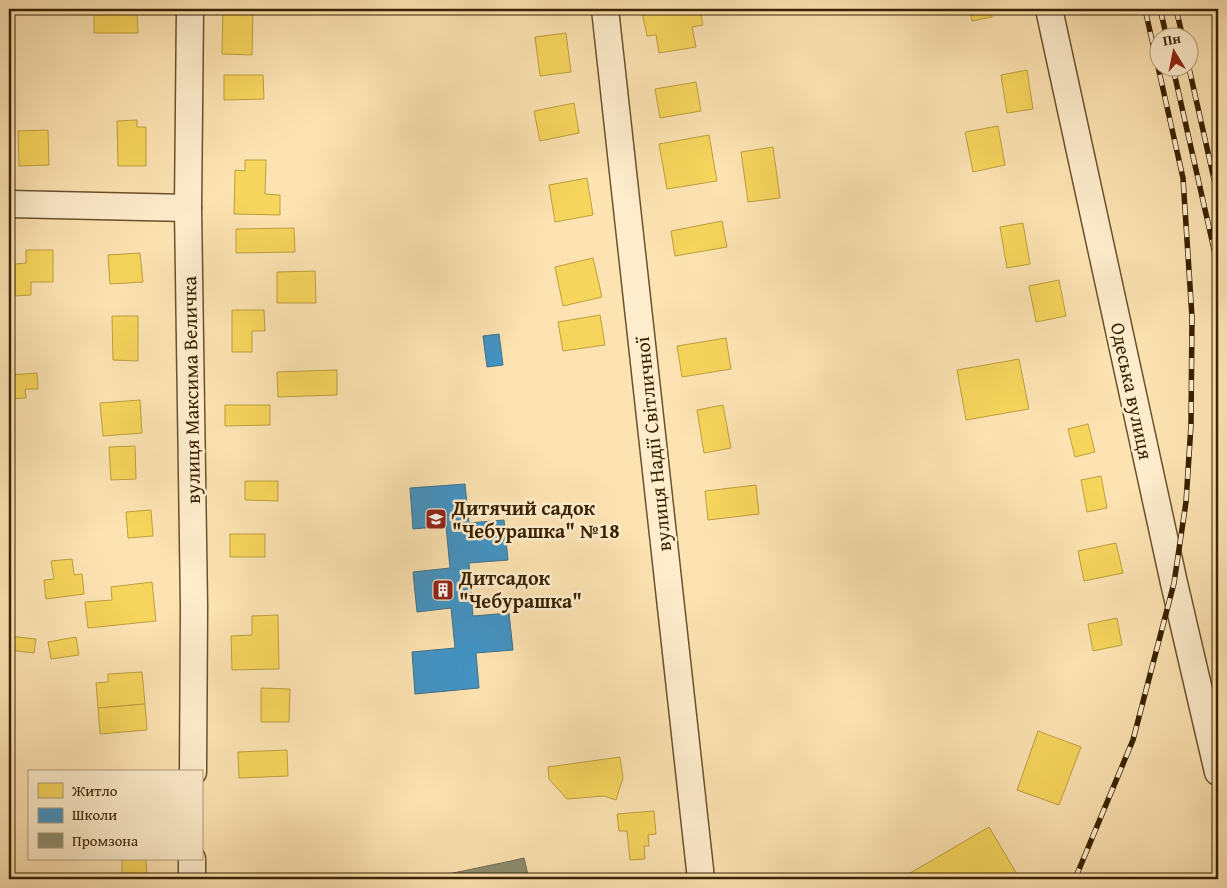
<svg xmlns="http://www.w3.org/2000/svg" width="1227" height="888" viewBox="0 0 1227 888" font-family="'Gentium Book Plus',serif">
  <rect width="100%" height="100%" fill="#fde3b2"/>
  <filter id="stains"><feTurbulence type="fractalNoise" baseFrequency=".004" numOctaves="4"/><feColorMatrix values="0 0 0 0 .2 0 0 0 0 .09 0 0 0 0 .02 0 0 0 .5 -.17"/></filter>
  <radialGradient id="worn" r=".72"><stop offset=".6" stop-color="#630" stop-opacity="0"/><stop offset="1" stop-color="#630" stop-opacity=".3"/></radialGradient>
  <g fill="#f6d55c" stroke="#bd9f40">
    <path d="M 94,9 L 137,9 L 138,33 L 94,33 Z"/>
    <path d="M 223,9 L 253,9 L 252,55 L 222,54 Z"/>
    <path d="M 662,9 L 700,9 L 703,25 L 692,27 L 696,47 L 659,53 L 656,35 L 647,36 L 642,12 Z"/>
    <path d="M 970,9 L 991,9 L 992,17 L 972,21 Z"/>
    <path d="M 566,33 L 571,72 L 540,76 L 535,37 Z"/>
    <path d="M 1027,70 L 1033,109 L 1007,113 L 1001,75 Z"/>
    <path d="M 224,75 L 263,75 L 264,99 L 224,100 Z"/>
    <path d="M 696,82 L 701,111 L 660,118 L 655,89 Z"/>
    <path d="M 574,103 L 579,133 L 540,141 L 534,111 Z"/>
    <path d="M 137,120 L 137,127 L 146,127 L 146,166 L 118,166 L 117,121 Z"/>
    <path d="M 998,126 L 1005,165 L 973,172 L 965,132 Z"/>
    <path d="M 48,130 L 49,165 L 19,166 L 18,131 Z"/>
    <path d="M 709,135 L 717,181 L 667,189 L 659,144 Z"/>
    <path d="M 773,147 L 780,198 L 748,202 L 741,152 Z"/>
    <path d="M 245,160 L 266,160 L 265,194 L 280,195 L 280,215 L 234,214 L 235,170 L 245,171 Z"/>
    <path d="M 587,178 L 593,215 L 555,222 L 549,185 Z"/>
    <path d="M 722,221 L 727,247 L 675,256 L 671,231 Z"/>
    <path d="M 1023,223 L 1030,264 L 1007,268 L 1000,227 Z"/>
    <path d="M 294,228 L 295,252 L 236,253 L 236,229 Z"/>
    <path d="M 26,250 L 53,250 L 53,282 L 31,282 L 31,295 L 15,296 L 15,264 L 26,263 Z"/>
    <path d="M 140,253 L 143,282 L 110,284 L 108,255 Z"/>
    <path d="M 593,258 L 602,297 L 563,306 L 555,267 Z"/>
    <path d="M 315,271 L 316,303 L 277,303 L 277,272 Z"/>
    <path d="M 1059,280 L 1066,316 L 1036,322 L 1029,286 Z"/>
    <path d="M 232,310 L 264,310 L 265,331 L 252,331 L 252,352 L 232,352 Z"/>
    <path d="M 600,315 L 605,345 L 563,351 L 558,322 Z"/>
    <path d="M 112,316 L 138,316 L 138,361 L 113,360 Z"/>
    <path d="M 726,338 L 731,369 L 682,377 L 677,346 Z"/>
    <path d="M 1019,359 L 1029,409 L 966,420 L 957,370 Z"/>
    <path d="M 337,370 L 337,395 L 278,397 L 277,372 Z"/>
    <path d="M 37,373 L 38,389 L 25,389 L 26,398 L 9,399 L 9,375 Z"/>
    <path d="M 140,400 L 142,433 L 103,436 L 100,403 Z"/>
    <path d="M 225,405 L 270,405 L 270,425 L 225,426 Z"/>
    <path d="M 723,405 L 731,448 L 704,453 L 697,410 Z"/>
    <path d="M 1088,424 L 1095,452 L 1075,457 L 1068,429 Z"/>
    <rect x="9" y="446" width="2" height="40"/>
    <path d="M 135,446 L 136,479 L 111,480 L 109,447 Z"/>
    <path d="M 1101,476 L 1107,508 L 1087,512 L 1081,480 Z"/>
    <path d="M 245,481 L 278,481 L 278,501 L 245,500 Z"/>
    <path d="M 756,485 L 759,514 L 708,520 L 705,491 Z"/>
    <path d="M 151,510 L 153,536 L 128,538 L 126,512 Z"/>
    <rect x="230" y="534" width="35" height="23"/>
    <path d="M 1116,543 L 1123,573 L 1084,581 L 1078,551 Z"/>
    <path d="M 72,559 L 74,575 L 82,574 L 84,594 L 46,599 L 44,580 L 54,579 L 51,561 Z"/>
    <path d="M 152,582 L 156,621 L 88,628 L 85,602 L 112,600 L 111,587 Z"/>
    <path d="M 278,615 L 279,669 L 232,670 L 231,636 L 252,635 L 252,616 Z"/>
    <path d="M 1117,618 L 1122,645 L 1093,651 L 1088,624 Z"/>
    <path d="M 9,636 L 36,639 L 34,653 L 9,650 Z"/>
    <path d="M 76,637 L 79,655 L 51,659 L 48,642 Z"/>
    <path d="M 142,672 L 145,704 L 98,708 L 96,683 L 108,682 L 108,674 Z"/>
    <path d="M 261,688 L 290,689 L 289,722 L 261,722 Z"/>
    <path d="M 145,704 L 147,730 L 100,734 L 98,708 Z"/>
    <path d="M 1038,731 L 1081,747 L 1059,805 L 1017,790 Z"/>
    <path d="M 287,750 L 288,776 L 239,778 L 238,752 Z"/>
    <path d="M 620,757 L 623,778 L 616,800 L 604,796 L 567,799 L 549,779 L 548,767 Z"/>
    <path d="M 654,811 L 656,834 L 648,835 L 649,846 L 644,846 L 645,859 L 630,860 L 627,831 L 619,831 L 617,814 Z"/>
    <path d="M 989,827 L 1018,876 L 1012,879 L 907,879 L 905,876 Z"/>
    <path d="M 122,859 L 146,859 L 147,879 L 107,879 L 107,876 L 122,875 Z"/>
  </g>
  <g fill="#4393c3" stroke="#407188">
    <path d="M 499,334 L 503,365 L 487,367 L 483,336 Z"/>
    <path d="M 465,484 L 469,523 L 504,520 L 508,560 L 469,563 L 473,616 L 509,613 L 513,650 L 476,653 L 479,688 L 415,694 L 412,652 L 455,648 L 451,608 L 417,612 L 413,572 L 450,568 L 446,526 L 413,529 L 410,488 Z"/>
  </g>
  <path fill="#8c8c6e" stroke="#736c4d" d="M 524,858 L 529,879 L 424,879 L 511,861 Z"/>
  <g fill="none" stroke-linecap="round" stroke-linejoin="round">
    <g stroke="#6a522c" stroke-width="29">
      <g id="minor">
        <path d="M 190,9 L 188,208 L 194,607 L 193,772"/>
        <path d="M 605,9 L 701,879"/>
        <path d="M 1049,9 L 1174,583 L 1218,772"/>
        <path d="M 9,204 L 188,208"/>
        <path d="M 192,879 L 192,859"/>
      </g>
    </g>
    <use href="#minor" stroke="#feedcd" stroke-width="26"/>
    <g stroke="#392200" stroke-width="5.5">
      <g id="rail">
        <path d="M 1160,9 L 1167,38"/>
        <path d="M 1176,9 L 1183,38"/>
        <path d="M 1173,68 L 1218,267"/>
        <path d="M 1189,68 L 1218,197"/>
        <path d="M 1075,879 L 1133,740 L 1174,583 L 1186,502 L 1191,425 L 1192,317 L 1183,178 L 1145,9"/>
      </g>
    </g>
    <use href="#rail" stroke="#feedcd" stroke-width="4" stroke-dasharray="11" stroke-linecap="butt"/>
  </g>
  <defs>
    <g id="school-square" transform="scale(1.125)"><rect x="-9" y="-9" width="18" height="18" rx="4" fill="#8f2418" stroke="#feedcd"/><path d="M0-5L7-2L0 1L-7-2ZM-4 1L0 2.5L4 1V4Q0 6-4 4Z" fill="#fff"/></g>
    <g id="building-square" transform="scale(1.125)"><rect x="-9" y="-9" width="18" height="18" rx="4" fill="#8f2418" stroke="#feedcd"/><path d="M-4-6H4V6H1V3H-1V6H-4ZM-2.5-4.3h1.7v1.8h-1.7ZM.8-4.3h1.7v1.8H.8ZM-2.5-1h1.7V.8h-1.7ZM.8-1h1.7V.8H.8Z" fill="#fff"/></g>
  </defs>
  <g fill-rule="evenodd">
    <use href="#school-square" x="436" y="519"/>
    <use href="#building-square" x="443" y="590"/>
  </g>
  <g text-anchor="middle" stroke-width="5" stroke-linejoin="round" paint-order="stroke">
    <g font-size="20" fill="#392200" stroke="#feedcd">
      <text transform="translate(191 390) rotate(-91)" y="7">вулиця Максима Величка</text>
      <text transform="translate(1132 391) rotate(78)" y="7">Одеська вулиця</text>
      <text transform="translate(653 444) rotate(-96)" y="7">вулиця Надії Світличної</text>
    </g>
    <g font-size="20" font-weight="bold" fill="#392200" stroke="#feedcd" text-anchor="start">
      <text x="452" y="515">Дитячий садок<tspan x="452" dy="23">"Чебурашка" №18</tspan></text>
      <text x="459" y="585">Дитсадок<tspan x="459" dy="23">"Чебурашка"</tspan></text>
    </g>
  </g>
  <rect width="1227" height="888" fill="none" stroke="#fde3b2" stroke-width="30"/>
  <rect x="10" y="10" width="1207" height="868" fill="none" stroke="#392200" stroke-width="2.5"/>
  <rect x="15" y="15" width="1197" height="858" fill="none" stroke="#392200"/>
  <rect x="28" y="770" width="175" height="90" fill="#feedcd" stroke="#af9c7b"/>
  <rect x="38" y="783" width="25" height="15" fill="#f6d55c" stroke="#af9c7b"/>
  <text x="72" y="796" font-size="15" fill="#392200">Житло</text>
  <rect x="38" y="808" width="25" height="15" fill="#4393c3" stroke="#af9c7b"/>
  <text x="72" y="820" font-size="15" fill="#392200">Школи</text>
  <rect x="38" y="833" width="25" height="15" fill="#8c8c6e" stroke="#af9c7b"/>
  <text x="72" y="846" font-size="15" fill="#392200">Промзона</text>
  <g transform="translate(1174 52) rotate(350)"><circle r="24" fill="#feedcd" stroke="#af9c7b"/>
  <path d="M0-4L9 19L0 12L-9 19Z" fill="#8f2418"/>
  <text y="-8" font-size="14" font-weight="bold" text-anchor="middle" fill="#392200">Пн</text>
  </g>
  <rect width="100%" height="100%" filter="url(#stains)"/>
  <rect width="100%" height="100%" fill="url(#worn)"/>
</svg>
